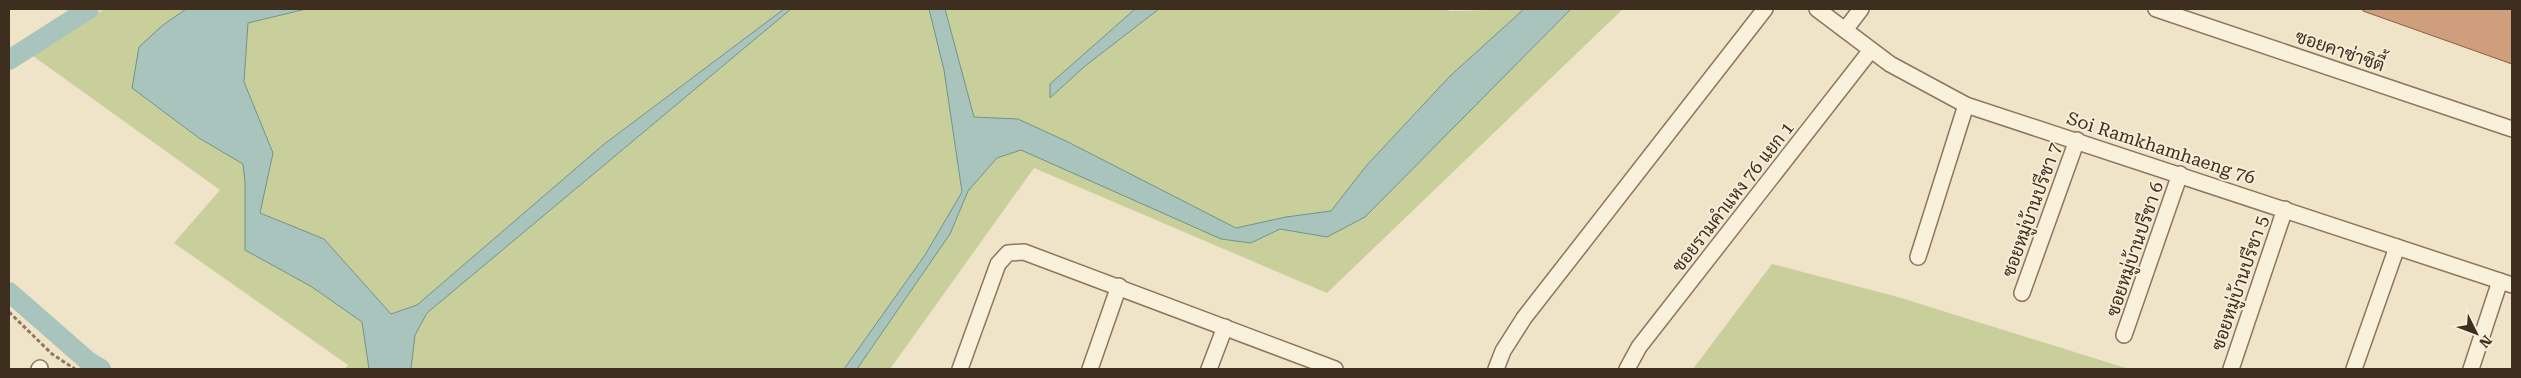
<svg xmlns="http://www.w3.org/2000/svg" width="2521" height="378" viewBox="0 0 2521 378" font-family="'Roboto Serif',Sarabun,serif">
  <rect width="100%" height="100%" fill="#f0e4c8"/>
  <g fill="#c9cf9b">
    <path d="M 104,9 L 186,9 L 163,25 L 132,88 L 199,138 L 243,164 L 245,182 L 245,250 L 312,287 L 362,322 L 369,369 L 345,369 L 348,365 L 174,243 L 220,190 L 33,56 Z"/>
    <path d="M 306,9 L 784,9 L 603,145 L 417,305 L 391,314 L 324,239 L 259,213 L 273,153 L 244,82 L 248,23 Z"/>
    <path d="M 791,9 L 929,9 L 944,70 L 962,192 L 925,255 L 844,369 L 411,369 L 415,335 L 427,313 Z"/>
    <path d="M 945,9 L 1135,9 L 1050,84 L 1050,98 L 1085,66 L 1159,9 L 1446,9 L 1450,11 L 1524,9 L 1450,76 L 1367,165 L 1331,211 L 1286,217 L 1236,228 L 1068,142 L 1018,119 L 974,117 Z"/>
    <path d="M 1571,9 L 1623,9 L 1327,293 L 1034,168 L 890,369 L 857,369 L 950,234 L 968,191 L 997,158 L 1021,150 L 1222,239 L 1251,243 L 1280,229 L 1327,237 L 1365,217 Z"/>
    <path d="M 1772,264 L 1898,297 L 2129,369 L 1693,369 Z"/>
  </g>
  <g fill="#a9c4bc" stroke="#6f938a">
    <path d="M 186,9 L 306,9 L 248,23 L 244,82 L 273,153 L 260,213 L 324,239 L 391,314 L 417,305 L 603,145 L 784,9 L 791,9 L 427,313 L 415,335 L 411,369 L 369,369 L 362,322 L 312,287 L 245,250 L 245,182 L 243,164 L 199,138 L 132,88 L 139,47 L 163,25 Z"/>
    <path d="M 929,9 L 945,9 L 974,117 L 1018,119 L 1068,142 L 1236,228 L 1286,217 L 1331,211 L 1367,165 L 1450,76 L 1524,9 L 1571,9 L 1365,217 L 1327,237 L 1280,229 L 1251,243 L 1221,239 L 1021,150 L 997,158 L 968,191 L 950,234 L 857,369 L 844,369 L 925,255 L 962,192 L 944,70 Z"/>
    <path d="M 1135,9 L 1159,9 L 1085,66 L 1050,98 L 1050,84 Z"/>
  </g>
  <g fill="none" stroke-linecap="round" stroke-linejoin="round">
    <g stroke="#a9c4bc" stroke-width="20">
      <path d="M 9,60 L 89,9"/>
      <path d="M 9,292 L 88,361 L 101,369"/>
    </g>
  </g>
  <path fill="#cf9f7d" stroke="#8d5f41" d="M 2363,9 L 2512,9 L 2512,64 L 2363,11 Z"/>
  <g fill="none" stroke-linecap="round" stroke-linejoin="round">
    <g stroke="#8d765c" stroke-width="18">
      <g id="street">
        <path d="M 1817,9 L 1890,64 L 1966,105 L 2512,285"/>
        <path d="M 2156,9 L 2512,129"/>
        <path d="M 1845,30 L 1861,9"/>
        <path d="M 1918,257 L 1966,105"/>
        <path d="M 2022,293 L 2077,140"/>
        <path d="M 2124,335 L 2180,174"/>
        <path d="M 39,369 L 40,368"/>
        <path d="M 960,369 L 998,264 L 1008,253 L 1024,252 L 1335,369"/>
        <path d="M 1090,369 L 1119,286"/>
        <path d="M 1209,369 L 1225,327"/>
        <path d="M 1496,369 L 1503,351 L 1524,318 L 1765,9"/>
        <path d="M 1627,369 L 1639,347 L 1871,50"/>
        <path d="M 2231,369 L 2285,209"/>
        <path d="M 2354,369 L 2397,247"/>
        <path d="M 2471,369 L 2500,281"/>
      </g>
    </g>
    <path stroke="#8d765c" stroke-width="3" stroke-dasharray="4 2.5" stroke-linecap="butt" d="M 9,312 L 52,354 L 75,369"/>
    <use href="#street" stroke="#faf1dc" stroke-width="15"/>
  </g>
  <g text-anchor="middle" stroke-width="4" stroke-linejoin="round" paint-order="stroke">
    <g font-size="18" fill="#3d2e20" stroke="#f7eed8">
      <text transform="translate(2340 51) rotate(19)" y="6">ซอยคาซ่าซิตี้</text>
      <text transform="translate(2161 148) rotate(18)" y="6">Soi Ramkhamhaeng 76</text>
      <text transform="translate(1733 197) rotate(-52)" y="6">ซอยรามคำแหง 76 แยก 1</text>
      <text transform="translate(2032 210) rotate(-70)" y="6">ซอยหมู่บ้านปรีชา 7</text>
      <text transform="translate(2135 249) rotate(-71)" y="6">ซอยหมู่บ้านปรีชา 6</text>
      <text transform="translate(2240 283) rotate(-71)" y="6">ซอยหมู่บ้านปรีชา 5</text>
    </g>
  </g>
  <rect width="2521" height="378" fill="none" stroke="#3d2e20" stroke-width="20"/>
  <g transform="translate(2476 333) rotate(132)" stroke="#f7eed8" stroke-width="4" paint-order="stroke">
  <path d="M0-4L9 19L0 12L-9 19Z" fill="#3d2e20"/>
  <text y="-8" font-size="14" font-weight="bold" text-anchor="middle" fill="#3d2e20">N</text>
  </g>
</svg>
